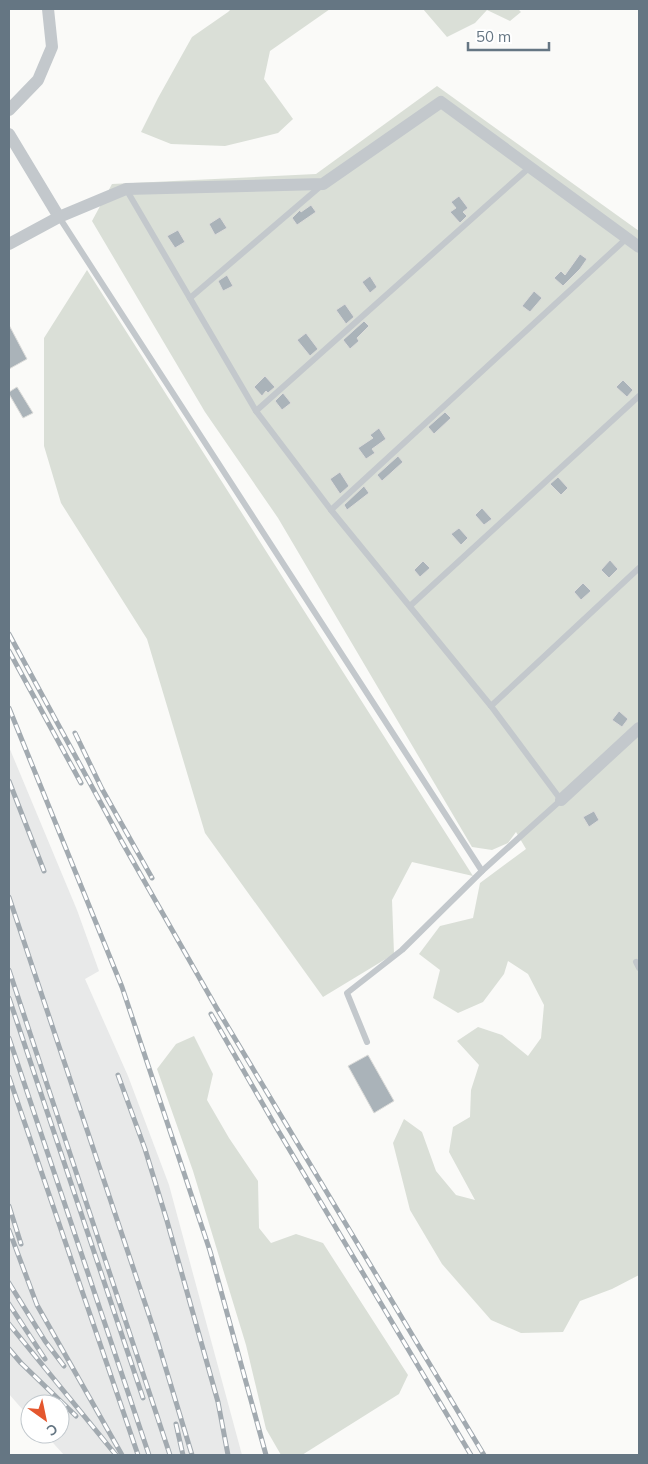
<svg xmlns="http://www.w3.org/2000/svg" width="648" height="1464" viewBox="0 0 648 1464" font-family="Mulish,sans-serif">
  <rect width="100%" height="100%" fill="#fafaf8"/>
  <path fill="#e8e9e9" d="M 9,747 L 77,910 L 99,971 L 85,979 L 128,1076 L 169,1185 L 242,1455 L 64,1455 L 45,1434 L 60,1434 L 60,1404 L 30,1404 L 30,1418 L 9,1394 Z"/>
  <g fill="#dadfd7">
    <path d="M 231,9 L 330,9 L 270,51 L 264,79 L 293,119 L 278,133 L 225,146 L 171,144 L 141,132 L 158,98 L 192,37 L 228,12 Z"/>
    <path d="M 423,9 L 518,9 L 521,12 L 510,21 L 487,10 L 475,23 L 447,37 Z"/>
    <path d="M 437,86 L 639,231 L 639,1275 L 612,1289 L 580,1301 L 563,1332 L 521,1333 L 491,1320 L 442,1264 L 410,1210 L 393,1143 L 404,1119 L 422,1132 L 436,1171 L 456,1195 L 475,1200 L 449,1152 L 453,1127 L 470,1117 L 471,1090 L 479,1065 L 457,1041 L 478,1027 L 502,1035 L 528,1056 L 541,1038 L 544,1005 L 528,974 L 508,961 L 504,974 L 483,1002 L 458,1013 L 433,998 L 440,970 L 419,954 L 440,926 L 473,918 L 480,883 L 526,849 L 516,832 L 508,843 L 492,850 L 472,847 L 278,518 L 205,412 L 92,221 L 112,184 L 316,174 Z"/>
    <path d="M 87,270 L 473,876 L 412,862 L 392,900 L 394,954 L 323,997 L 205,833 L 147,639 L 61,503 L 44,446 L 44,338 Z"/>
    <path d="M 194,1036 L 213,1074 L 207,1100 L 229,1138 L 258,1181 L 259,1228 L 271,1243 L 296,1234 L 323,1243 L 408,1375 L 399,1394 L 302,1455 L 281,1455 L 266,1429 L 246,1345 L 193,1171 L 157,1069 L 176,1044 Z"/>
  </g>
  <g fill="#aab3b9" stroke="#dcdcda">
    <path d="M 459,196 L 468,208 L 463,212 L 467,216 L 460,223 L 450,212 L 456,208 L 451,202 Z"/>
    <path d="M 311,205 L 316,212 L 297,225 L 292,218 L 300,210 L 301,212 Z"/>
    <path d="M 220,217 L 227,228 L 215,235 L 209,224 Z"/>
    <path d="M 178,230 L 185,242 L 175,248 L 167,236 Z"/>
    <path d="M 580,254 L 587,259 L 580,269 L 563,286 L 554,278 L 561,271 L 565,275 Z"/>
    <path d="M 227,275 L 233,286 L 223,291 L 218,281 Z"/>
    <path d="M 370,276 L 377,287 L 370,293 L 362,282 Z"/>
    <path d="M 534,291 L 542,298 L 530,312 L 522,306 Z"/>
    <path d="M 345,304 L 354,317 L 346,324 L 336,310 Z"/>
    <path d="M 364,321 L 369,326 L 357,338 L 359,341 L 350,349 L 343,340 Z"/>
    <path d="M 9,325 L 27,359 L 9,369 Z"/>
    <path d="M 306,333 L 318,349 L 310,356 L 297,340 Z"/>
    <path d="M 265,376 L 275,387 L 268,393 L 266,391 L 262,396 L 254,387 Z"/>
    <path d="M 623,380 L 633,390 L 627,397 L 616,387 Z"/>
    <path d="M 17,387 L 33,413 L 23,418 L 9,394 L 9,392 Z"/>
    <path d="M 283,393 L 291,403 L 282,410 L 275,401 Z"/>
    <path d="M 445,412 L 451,418 L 434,434 L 428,427 Z"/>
    <path d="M 379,428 L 386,439 L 372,449 L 375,453 L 366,459 L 358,448 L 373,438 L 370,435 Z"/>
    <path d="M 398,456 L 403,462 L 382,481 L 377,475 Z"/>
    <path d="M 340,472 L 349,486 L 340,494 L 330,479 Z"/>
    <path d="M 558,477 L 568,488 L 561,495 L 550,484 Z"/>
    <path d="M 364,486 L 369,493 L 347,510 L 344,505 Z"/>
    <path d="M 482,508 L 492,519 L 484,525 L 475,515 Z"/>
    <path d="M 459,528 L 468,538 L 461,545 L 451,534 Z"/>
    <path d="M 610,560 L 618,569 L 609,578 L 601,570 Z"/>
    <path d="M 423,561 L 430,568 L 420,577 L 414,570 Z"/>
    <path d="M 583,583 L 591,591 L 581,600 L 574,592 Z"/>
    <path d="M 619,711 L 628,719 L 622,727 L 612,720 Z"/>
    <path d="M 594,811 L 599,820 L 589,827 L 583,817 Z"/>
    <path d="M 368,1055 L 394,1101 L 374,1113 L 348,1066 Z"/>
  </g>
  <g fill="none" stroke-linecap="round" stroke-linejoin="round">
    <g stroke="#c3c8cc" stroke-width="6">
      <path d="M 126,189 L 256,411 L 331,510 L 491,706 L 561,800 L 482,871 L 402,950 L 347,993 L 367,1042"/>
      <path d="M 59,217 L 482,871"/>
      <path d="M 190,298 L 322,185"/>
      <path d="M 256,411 L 530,167"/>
      <path d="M 331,510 L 627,238"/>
      <path d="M 410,606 L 639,396"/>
      <path d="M 491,706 L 639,568"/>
      <path d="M 636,962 L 639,968"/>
    </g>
    <g stroke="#c3c8cc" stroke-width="12">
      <path d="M 9,110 L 38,80 L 52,47 L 48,9"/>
      <path d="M 9,134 L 59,217"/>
      <path d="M 9,244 L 59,217 L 126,189 L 323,184 L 441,102 L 639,247"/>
      <path d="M 561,800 L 639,728"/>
    </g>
    <g stroke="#a2aab0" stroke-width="5">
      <g id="rail">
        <path d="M 9,634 L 122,842 L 216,1007 L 484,1455"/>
        <path d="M 9,651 L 81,783"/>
        <path d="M 9,708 L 122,987 L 210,1251 L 266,1455"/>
        <path d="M 75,733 L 102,789 L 152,878"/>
        <path d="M 9,781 L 44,871"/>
        <path d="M 9,897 L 156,1336 L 192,1455"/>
        <path d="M 9,970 L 170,1455"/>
        <path d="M 9,998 L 143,1398"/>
        <path d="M 211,1014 L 276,1127 L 471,1455"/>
        <path d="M 9,1038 L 149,1455"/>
        <path d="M 118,1075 L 145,1149 L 167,1221 L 218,1402 L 228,1455"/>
        <path d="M 9,1077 L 138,1455"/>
        <path d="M 9,1206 L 21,1244"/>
        <path d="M 9,1230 L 37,1305 L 122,1455"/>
        <path d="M 9,1283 L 45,1341 L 64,1366"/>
        <path d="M 9,1304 L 45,1359"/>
        <path d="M 9,1324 L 116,1455"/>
        <path d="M 9,1349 L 21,1363 L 76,1416"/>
        <path d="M 176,1424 L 183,1455"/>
      </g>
    </g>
    <use href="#rail" stroke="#fff" stroke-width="3" stroke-dasharray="9" stroke-linecap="butt"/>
  </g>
  <rect width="648" height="1464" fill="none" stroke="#657683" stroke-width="20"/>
  <g transform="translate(45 1419) rotate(147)"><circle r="24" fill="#ffffff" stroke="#c1c8cd"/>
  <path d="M0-4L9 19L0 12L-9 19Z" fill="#e4572e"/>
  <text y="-8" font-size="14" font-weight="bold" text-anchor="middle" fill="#657683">С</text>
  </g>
  <path d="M468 42v8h81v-8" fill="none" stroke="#657683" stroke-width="2.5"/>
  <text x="476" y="42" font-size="15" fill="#657683" stroke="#ffffff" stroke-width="4" paint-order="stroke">50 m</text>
</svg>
